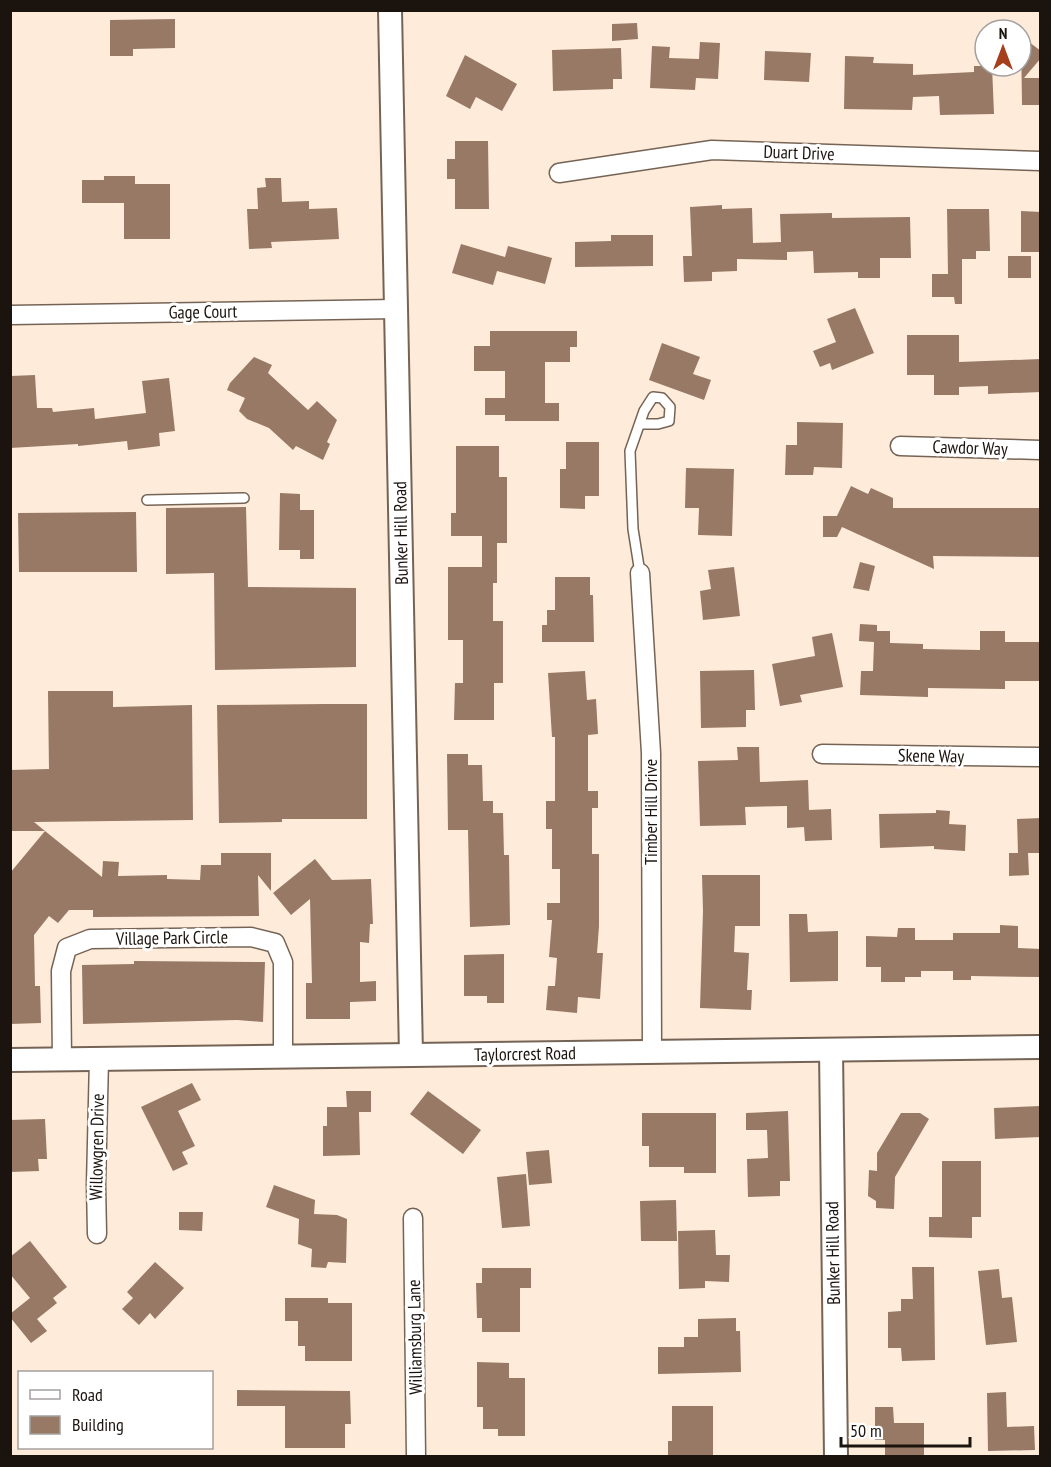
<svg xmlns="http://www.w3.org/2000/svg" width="1051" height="1467" viewBox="0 0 1051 1467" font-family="'PT Sans Narrow',sans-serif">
  <rect width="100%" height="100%" fill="#feebda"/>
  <g fill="#977965">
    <path d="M 175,19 L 175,48 L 133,49 L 133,56 L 110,56 L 110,20 Z"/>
    <path d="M 637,23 L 638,39 L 612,41 L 612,24 Z"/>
    <path d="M 1021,36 L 1041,51 L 1041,58 L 1024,78 L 1041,78 L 1041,105 L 1022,105 Z"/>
    <path d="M 700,42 L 720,43 L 718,79 L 696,78 L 695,90 L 650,88 L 652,46 L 670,47 L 669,58 L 699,59 Z"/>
    <path d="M 621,48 L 622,79 L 613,79 L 613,89 L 553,91 L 552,50 Z"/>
    <path d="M 765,51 L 811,53 L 809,82 L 764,80 Z"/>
    <path d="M 465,55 L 517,84 L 502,111 L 476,97 L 470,109 L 446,96 Z"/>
    <path d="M 845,56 L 874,57 L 873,63 L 913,64 L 913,75 L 974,72 L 974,66 L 992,66 L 994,114 L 940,115 L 939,96 L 913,97 L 912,110 L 844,109 Z"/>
    <path d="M 455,141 L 488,141 L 489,209 L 455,209 L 455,179 L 447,179 L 447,159 L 455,159 Z"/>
    <path d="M 104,176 L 135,176 L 135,184 L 170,184 L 170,239 L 124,239 L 124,203 L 82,203 L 82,180 L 104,180 Z"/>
    <path d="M 265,178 L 281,178 L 282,202 L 309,201 L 309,209 L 337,208 L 339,239 L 271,242 L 272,248 L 249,249 L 247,209 L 258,209 L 257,188 L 266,187 Z"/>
    <path d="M 722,205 L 722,209 L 752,208 L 753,243 L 781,242 L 780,214 L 832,213 L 832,218 L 910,217 L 911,258 L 880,258 L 880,278 L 858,278 L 858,272 L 814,273 L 813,251 L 787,252 L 787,260 L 737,259 L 737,271 L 712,272 L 712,281 L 684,282 L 683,256 L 692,256 L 690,207 Z"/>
    <path d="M 947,209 L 989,209 L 990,251 L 976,251 L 976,259 L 962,259 L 962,304 L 955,304 L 954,297 L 932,297 L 932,274 L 948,274 Z"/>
    <path d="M 1021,211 L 1041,212 L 1041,252 L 1021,252 Z"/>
    <path d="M 611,235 L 653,235 L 653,266 L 575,267 L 575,242 L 611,241 Z"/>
    <path d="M 461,244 L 505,257 L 508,246 L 552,258 L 545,284 L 497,271 L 493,285 L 452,273 Z"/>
    <rect x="1008" y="256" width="23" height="22"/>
    <path d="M 855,308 L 874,353 L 832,370 L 830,363 L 820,367 L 813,351 L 836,342 L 827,319 Z"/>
    <path d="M 490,331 L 577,331 L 577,347 L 570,347 L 570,362 L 545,362 L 545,403 L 559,403 L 559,421 L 505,421 L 505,415 L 485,415 L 485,398 L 505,398 L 505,371 L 474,371 L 474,346 L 490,346 Z"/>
    <path d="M 907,335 L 959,335 L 959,362 L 1041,359 L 1041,392 L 988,394 L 988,386 L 959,387 L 959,395 L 934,395 L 934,375 L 907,375 Z"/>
    <path d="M 662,343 L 700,357 L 693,374 L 711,380 L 704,400 L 649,380 Z"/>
    <path d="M 254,357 L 272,365 L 268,373 L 308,410 L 317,401 L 337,420 L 327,442 L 330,444 L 323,460 L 296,446 L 293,450 L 269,428 L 247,419 L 239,411 L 245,398 L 227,390 L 230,383 Z"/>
    <path d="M 35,375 L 37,408 L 52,408 L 53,412 L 94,408 L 95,419 L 146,413 L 142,381 L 169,378 L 175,431 L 159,433 L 160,446 L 128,450 L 127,441 L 78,446 L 78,444 L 10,448 L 11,376 Z"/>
    <path d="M 797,422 L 843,423 L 842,468 L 814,467 L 813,475 L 785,475 L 786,445 L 797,445 Z"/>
    <path d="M 566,442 L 599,442 L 599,496 L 585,496 L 585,509 L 560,508 L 560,469 L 566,469 Z"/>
    <path d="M 456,446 L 499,446 L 499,477 L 507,477 L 507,543 L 497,543 L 497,583 L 493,583 L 493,621 L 503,621 L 503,683 L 494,683 L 494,720 L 454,720 L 455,683 L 463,683 L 463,640 L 448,640 L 448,567 L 482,567 L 482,536 L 451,536 L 451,513 L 456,513 Z"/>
    <path d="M 686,468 L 734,469 L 732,536 L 698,535 L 699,508 L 685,508 Z"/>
    <path d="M 851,486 L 868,494 L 871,488 L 893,498 L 893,508 L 1041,508 L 1041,557 L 933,556 L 934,569 L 842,527 L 837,537 L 823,537 L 823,516 L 837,516 Z"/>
    <path d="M 280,493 L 300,494 L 300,510 L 314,510 L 314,559 L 300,559 L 300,550 L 279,550 Z"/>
    <path d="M 246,507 L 248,587 L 356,588 L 356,667 L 215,670 L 214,573 L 166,574 L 166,508 Z"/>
    <path d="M 136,512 L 137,572 L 19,572 L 18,513 Z"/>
    <path d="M 860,562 L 875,566 L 869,591 L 853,588 Z"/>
    <path d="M 734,567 L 740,616 L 703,620 L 700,591 L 711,589 L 708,570 Z"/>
    <path d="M 555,577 L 590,577 L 590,595 L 593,595 L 594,642 L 542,642 L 542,625 L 547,625 L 547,610 L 555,610 Z"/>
    <path d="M 860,624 L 877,625 L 877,631 L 890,631 L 890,643 L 923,644 L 923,649 L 980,650 L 980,631 L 1005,631 L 1005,642 L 1041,642 L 1041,681 L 1005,681 L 1005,689 L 928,688 L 928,697 L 860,695 L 861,671 L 873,671 L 874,642 L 859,641 Z"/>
    <path d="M 832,633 L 843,687 L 800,695 L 802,702 L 780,706 L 772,664 L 815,656 L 812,637 Z"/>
    <path d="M 754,670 L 755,710 L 746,710 L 746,727 L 701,728 L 700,671 Z"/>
    <path d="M 585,671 L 587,700 L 596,699 L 598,734 L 588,735 L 588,791 L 598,791 L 598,808 L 592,808 L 592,854 L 599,854 L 599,926 L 597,953 L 603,953 L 600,999 L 578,997 L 577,1013 L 546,1010 L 548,986 L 555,986 L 557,958 L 549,957 L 552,920 L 547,920 L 547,903 L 560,903 L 560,869 L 552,869 L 552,829 L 546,829 L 546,801 L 555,801 L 555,737 L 552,737 L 548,673 Z"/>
    <path d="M 48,691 L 113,691 L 113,707 L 192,705 L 193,820 L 34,822 L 45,831 L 10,831 L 10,770 L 49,769 Z"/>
    <path d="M 326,704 L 367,704 L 367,819 L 282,819 L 282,822 L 219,823 L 217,705 Z"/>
    <path d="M 737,747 L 759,747 L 760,782 L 808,780 L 809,810 L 831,809 L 832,840 L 805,841 L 804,827 L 787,828 L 787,806 L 745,807 L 746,825 L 700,826 L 698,761 L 738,760 Z"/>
    <path d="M 447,754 L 468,754 L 468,765 L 482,765 L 483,801 L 493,801 L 493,813 L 503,813 L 504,855 L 509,855 L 510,925 L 470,927 L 468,830 L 448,830 Z"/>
    <path d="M 936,810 L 950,811 L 949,824 L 966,825 L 965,851 L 934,849 L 934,846 L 880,848 L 879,814 L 936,813 Z"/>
    <path d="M 1041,818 L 1041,853 L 1028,853 L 1029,875 L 1009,876 L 1009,853 L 1018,853 L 1017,819 Z"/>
    <path d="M 45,831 L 102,877 L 103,861 L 119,862 L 118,876 L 167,875 L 167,879 L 200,880 L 201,865 L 221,865 L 221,853 L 271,853 L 271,891 L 258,875 L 259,916 L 93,917 L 93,910 L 69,910 L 58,923 L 49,916 L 34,935 L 35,986 L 40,986 L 41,1023 L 10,1024 L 10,873 Z"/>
    <path d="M 315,859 L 332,880 L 371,879 L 373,924 L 370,924 L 369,943 L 360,942 L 360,982 L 376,981 L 376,1001 L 350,1002 L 350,1019 L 306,1019 L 306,983 L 312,983 L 310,899 L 291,915 L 273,893 Z"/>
    <path d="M 702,875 L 760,875 L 760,926 L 735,926 L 734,952 L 749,953 L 747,990 L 752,990 L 751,1010 L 700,1008 L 703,911 Z"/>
    <path d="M 789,914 L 807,914 L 808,932 L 838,931 L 838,981 L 790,982 Z"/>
    <path d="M 1000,925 L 1018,926 L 1018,948 L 1041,949 L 1041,977 L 971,976 L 971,980 L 953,980 L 953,971 L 921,971 L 921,977 L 905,977 L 905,982 L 881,982 L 881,967 L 866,967 L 866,936 L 897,937 L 898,928 L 915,928 L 915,940 L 953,940 L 953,933 L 1000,933 Z"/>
    <path d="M 504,954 L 504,1003 L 487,1003 L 487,996 L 464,996 L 464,955 Z"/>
    <path d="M 134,961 L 265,962 L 263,1022 L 237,1020 L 83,1024 L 82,965 L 134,964 Z"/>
    <path d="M 192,1083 L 201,1100 L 178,1111 L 195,1146 L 182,1152 L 188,1164 L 173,1171 L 141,1107 Z"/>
    <path d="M 346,1091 L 371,1091 L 371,1112 L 359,1112 L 360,1155 L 323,1156 L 323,1126 L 327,1126 L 327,1107 L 347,1107 Z"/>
    <path d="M 428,1091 L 481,1130 L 463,1154 L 410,1114 Z"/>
    <path d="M 1041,1106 L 1041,1137 L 995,1139 L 994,1108 Z"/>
    <path d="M 788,1111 L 790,1181 L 780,1181 L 780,1196 L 748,1197 L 747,1159 L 768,1158 L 767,1130 L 746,1130 L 746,1113 Z"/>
    <path d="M 642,1113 L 716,1113 L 716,1173 L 684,1173 L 684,1167 L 649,1167 L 649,1146 L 642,1146 Z"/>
    <path d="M 901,1113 L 920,1113 L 929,1119 L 895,1177 L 894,1209 L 876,1208 L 876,1201 L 868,1196 L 869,1170 L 877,1171 L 877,1153 Z"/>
    <path d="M 45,1119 L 47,1159 L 38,1159 L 39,1171 L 10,1172 L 10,1120 Z"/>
    <path d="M 549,1150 L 552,1183 L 529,1185 L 526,1152 Z"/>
    <path d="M 942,1161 L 981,1161 L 981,1217 L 972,1217 L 972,1238 L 929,1237 L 929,1217 L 942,1217 Z"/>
    <path d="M 526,1174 L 530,1226 L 502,1228 L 497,1177 Z"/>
    <path d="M 274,1185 L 315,1200 L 314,1214 L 337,1215 L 347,1219 L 346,1263 L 328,1262 L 326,1268 L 311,1267 L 312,1249 L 298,1244 L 299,1219 L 266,1207 Z"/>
    <path d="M 676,1200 L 677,1241 L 641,1241 L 640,1201 Z"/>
    <path d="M 179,1212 L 203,1212 L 202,1231 L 179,1230 Z"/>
    <path d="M 715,1230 L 716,1255 L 730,1255 L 729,1282 L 705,1281 L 705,1288 L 679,1289 L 678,1231 Z"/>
    <path d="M 30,1241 L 67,1287 L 53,1298 L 57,1303 L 37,1319 L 47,1331 L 31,1343 L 10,1317 L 10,1314 L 30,1298 L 10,1274 L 10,1257 Z"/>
    <path d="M 155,1262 L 184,1288 L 155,1319 L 150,1313 L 139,1325 L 122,1309 L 133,1298 L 127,1292 Z"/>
    <path d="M 912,1267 L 934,1267 L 935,1360 L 902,1361 L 901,1348 L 888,1348 L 888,1312 L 901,1311 L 901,1299 L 913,1299 Z"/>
    <path d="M 482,1268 L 531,1268 L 531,1288 L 520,1288 L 520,1332 L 482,1332 L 482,1318 L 477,1318 L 476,1283 L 482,1283 Z"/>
    <path d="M 999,1269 L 1002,1298 L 1012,1297 L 1017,1342 L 986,1345 L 978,1271 Z"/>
    <path d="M 285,1298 L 328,1298 L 328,1303 L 352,1303 L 352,1361 L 305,1361 L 305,1346 L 298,1346 L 298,1321 L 285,1321 Z"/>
    <path d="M 736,1318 L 736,1331 L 740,1331 L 741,1372 L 658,1374 L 658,1347 L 684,1347 L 684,1337 L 698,1337 L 698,1319 Z"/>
    <path d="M 477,1362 L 509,1363 L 509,1378 L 525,1378 L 525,1436 L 498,1436 L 498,1429 L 483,1429 L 483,1407 L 477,1407 Z"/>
    <path d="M 237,1390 L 350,1391 L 351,1424 L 345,1424 L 345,1448 L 285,1448 L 285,1406 L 237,1406 Z"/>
    <path d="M 1006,1392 L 1007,1427 L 1034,1426 L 1035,1450 L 988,1451 L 987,1393 Z"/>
    <path d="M 672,1406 L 713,1406 L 713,1456 L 668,1456 L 668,1441 L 672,1441 Z"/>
    <path d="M 875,1407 L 893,1407 L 894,1423 L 924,1423 L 924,1456 L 885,1456 L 885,1440 L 875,1440 Z"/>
  </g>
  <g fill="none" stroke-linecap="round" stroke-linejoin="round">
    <g stroke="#756456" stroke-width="12">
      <g id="service">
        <path d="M 147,500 L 244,498"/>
        <path d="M 640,573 L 633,529 L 630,451 L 644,411 L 653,397 L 662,398 L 670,407 L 669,421 L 658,424 L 641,424"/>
      </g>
    </g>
    <g stroke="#756456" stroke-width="21">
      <g id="minor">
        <path d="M 559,173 L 712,150 L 1040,161"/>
        <path d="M 10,315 L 396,309"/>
        <path d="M 900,446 L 1040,450"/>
        <path d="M 640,573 L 651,753 L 652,1052"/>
        <path d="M 822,754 L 1040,757"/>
        <path d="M 62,1060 L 61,971 L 67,948 L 90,939 L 251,937 L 275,943 L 283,962 L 283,1056"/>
        <path d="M 413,1218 L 416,1456"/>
        <path d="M 97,1234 L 96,1184 L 99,1059"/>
      </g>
    </g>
    <g stroke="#756456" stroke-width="26">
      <g id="tertiary">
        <path d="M 390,10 L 411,1055"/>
        <path d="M 831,1050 L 836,1456"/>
        <path d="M 10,1060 L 1040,1047"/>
      </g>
    </g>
    <use href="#service" stroke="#fff" stroke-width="9"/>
    <use href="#minor" stroke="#fff" stroke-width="18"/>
    <use href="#tertiary" stroke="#fff" stroke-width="22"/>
  </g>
  <g text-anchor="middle" stroke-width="6" stroke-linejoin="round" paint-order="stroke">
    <g font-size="18" fill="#1b140e" stroke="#fff">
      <text transform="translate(799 153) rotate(2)" y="6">Duart Drive</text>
      <text transform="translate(203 312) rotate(-1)" y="6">Gage Court</text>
      <text transform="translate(970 448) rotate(2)" y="6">Cawdor Way</text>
      <text transform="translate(401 533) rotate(-91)" y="6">Bunker Hill Road</text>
      <text transform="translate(931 756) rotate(1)" y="6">Skene Way</text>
      <text transform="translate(651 812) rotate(-90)" y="6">Timber Hill Drive</text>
      <text transform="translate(172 938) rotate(-1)" y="6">Village Park Circle</text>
      <text transform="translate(525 1054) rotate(-1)" y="6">Taylorcrest Road</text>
      <text transform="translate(97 1147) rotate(-89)" y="6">Willowgren Drive</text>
      <text transform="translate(833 1253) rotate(-91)" y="6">Bunker Hill Road</text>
      <text transform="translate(415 1337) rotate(-91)" y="6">Williamsburg Lane</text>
    </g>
  </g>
  <rect width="1051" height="1467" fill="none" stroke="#1b140e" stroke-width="24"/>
  <rect x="18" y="1371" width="195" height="78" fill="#ffffff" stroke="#a4a19f" stroke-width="1.5"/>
  <rect x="30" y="1390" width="30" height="9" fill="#ffffff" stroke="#a4a19f" stroke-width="1.5"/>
  <text x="72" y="1401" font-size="18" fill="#1b140e">Road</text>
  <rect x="30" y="1416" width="30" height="18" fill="#977965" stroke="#a4a19f" stroke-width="1.5"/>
  <text x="72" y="1431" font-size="18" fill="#1b140e">Building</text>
  <g transform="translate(1003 48)"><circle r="28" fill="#ffffff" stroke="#a4a19f" stroke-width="1.5"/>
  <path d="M0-4.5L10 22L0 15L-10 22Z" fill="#a63f1b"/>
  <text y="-9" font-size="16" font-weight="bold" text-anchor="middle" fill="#1b140e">N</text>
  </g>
  <path d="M841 1437v9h129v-9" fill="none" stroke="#1b140e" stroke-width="3"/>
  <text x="850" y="1437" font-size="18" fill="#1b140e" stroke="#ffffff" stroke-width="4.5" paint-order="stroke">50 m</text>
</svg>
